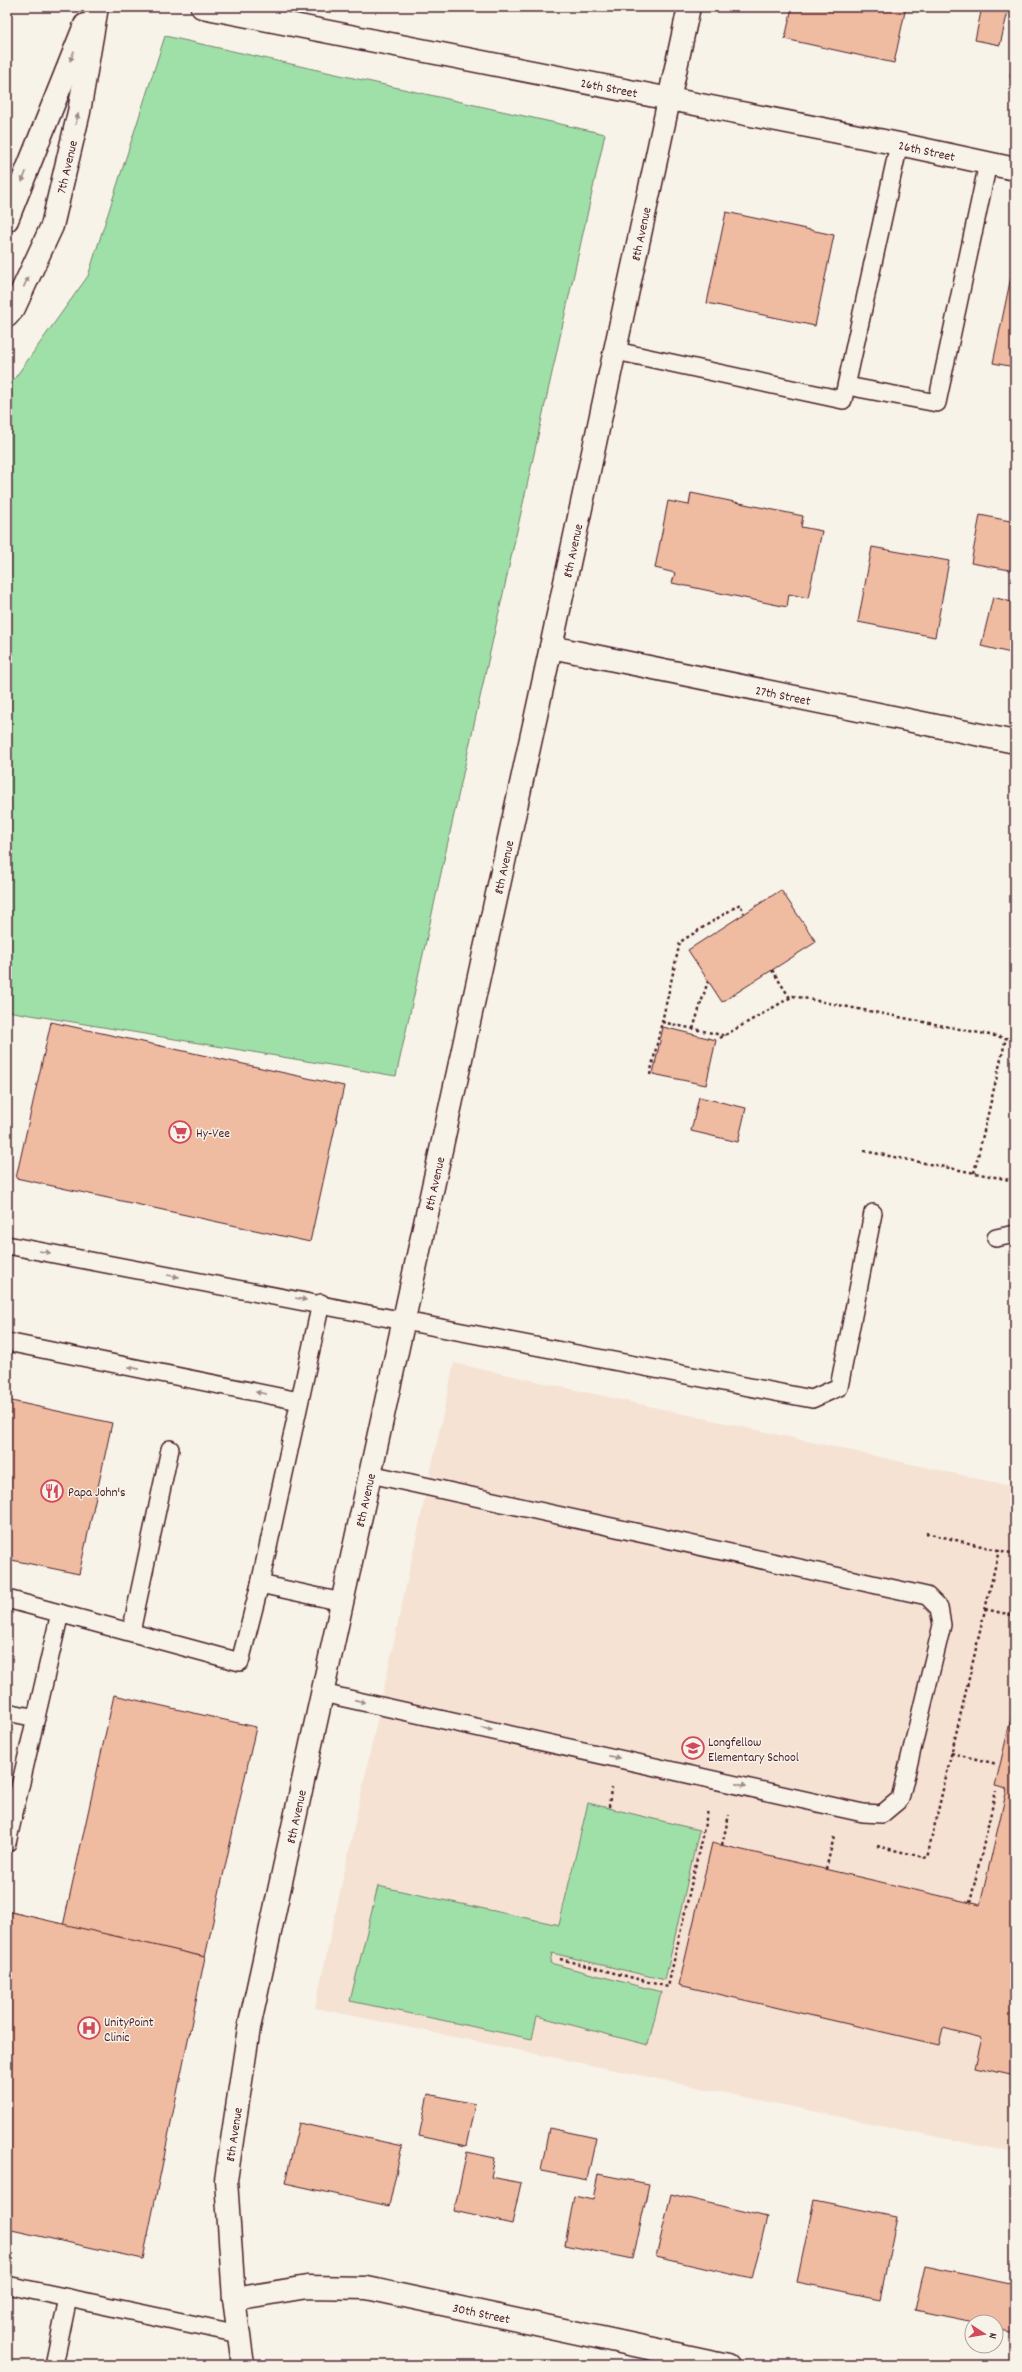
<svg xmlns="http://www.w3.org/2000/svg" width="1022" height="2372" viewBox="0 0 1022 2372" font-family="Dekko,sans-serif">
  <rect width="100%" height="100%" fill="#f7f3e8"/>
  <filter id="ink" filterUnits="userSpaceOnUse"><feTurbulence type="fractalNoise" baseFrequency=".025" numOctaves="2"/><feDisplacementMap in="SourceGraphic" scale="8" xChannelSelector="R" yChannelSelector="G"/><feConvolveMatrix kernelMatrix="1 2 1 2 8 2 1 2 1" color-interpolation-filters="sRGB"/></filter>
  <g filter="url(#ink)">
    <path fill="#f5e2d3" d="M 454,1363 L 1015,1487 L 1015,2153 L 315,2008 Z"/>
    <g fill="#9fe0a9" stroke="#74806a">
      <path d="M 165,36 L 605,134 L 396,1076 L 7,1011 L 7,389 L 88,276 Z"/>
      <path d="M 588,1803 L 699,1830 L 665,1980 L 552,1953 L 550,1963 L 661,1992 L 648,2045 L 537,2016 L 532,2039 L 350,2001 L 378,1886 L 559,1925 Z"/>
    </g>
    <g fill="#efbba1" stroke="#4a1f2b">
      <path d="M 792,7 L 906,7 L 894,63 L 785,39 Z"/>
      <path d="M 982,7 L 1009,7 L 1000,45 L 975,40 Z"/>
      <path d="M 1015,51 L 1015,78 L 1010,77 Z"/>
      <path d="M 726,212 L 834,235 L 815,326 L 707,303 Z"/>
      <path d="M 1012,272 L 1015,273 L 1015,367 L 993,363 Z"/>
      <path d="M 691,493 L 803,516 L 801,527 L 822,531 L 808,598 L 789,594 L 787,607 L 672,583 L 675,573 L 655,568 L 668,501 L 689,505 Z"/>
      <path d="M 980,515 L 1015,522 L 1015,571 L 971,563 Z"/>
      <path d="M 872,547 L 949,561 L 935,637 L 858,622 Z"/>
      <path d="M 993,597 L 1015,603 L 1015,654 L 981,646 Z"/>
      <path d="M 781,890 L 816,942 L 722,1002 L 688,950 Z"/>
      <path d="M 51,1022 L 344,1086 L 310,1242 L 16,1178 Z"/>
      <path d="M 663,1027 L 716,1040 L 706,1085 L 653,1074 Z"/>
      <path d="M 699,1097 L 746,1108 L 738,1142 L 691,1131 Z"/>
      <path d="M 7,1400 L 112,1423 L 79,1574 L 7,1559 Z"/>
      <path d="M 114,1695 L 256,1727 L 205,1957 L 63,1926 Z"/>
      <path d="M 1012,1714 L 1015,1714 L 1015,2076 L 975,2067 L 982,2038 L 943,2028 L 939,2045 L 679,1985 L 712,1843 L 980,1905 L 1007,1789 L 995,1786 Z"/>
      <path d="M 7,1911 L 205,1957 L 143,2259 L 7,2229 Z"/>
      <path d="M 428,2094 L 475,2104 L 466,2146 L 419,2136 Z"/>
      <path d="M 299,2123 L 402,2146 L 389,2206 L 285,2183 Z"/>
      <path d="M 549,2128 L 596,2138 L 587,2180 L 541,2171 Z"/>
      <path d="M 467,2152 L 495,2158 L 491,2177 L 521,2183 L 512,2224 L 454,2211 Z"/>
      <path d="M 598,2174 L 649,2184 L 633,2259 L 565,2245 L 574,2196 L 593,2200 Z"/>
      <path d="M 671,2194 L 767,2217 L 752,2279 L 656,2257 Z"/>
      <path d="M 814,2200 L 897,2217 L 880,2299 L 797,2282 Z"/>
      <path d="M 925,2266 L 1015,2285 L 1015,2331 L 996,2327 L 996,2322 L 974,2322 L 915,2310 Z"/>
    </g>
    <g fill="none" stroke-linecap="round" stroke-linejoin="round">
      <g stroke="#4a1f2b" stroke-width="20">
        <g id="service">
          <path d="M 616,351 L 843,400 L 899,144"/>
          <path d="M 847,386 L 937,403 L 988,163"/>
          <path d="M 996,1238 L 1015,1234"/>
          <path d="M 7,1245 C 276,1294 544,1348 812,1399 L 839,1387 L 873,1213"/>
          <path d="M 7,1342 L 299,1401"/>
          <path d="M 260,1584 L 321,1303"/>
          <path d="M 7,1599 L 240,1662 L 260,1584 L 342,1602"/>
          <path d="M 131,1632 L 170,1449"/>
          <path d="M 322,1693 L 863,1813 L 882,1814 L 900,1799 L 942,1625 L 939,1608 L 927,1596 L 370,1474"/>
          <path d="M 7,1712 L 36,1718"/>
          <path d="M 7,1843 L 60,1613"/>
          <path d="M 7,2285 L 239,2334"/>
          <path d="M 54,2365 L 68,2298"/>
        </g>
      </g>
      <g stroke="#4a1f2b" stroke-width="25">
        <g id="minor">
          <path id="s1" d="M 202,7 L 899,144 L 1015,169"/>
          <path id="s2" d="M 551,647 L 1015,742"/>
          <path id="s3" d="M 234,2299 L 307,2287 L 367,2288 L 728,2365"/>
          <path id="s4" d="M 243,2365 L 234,2299 L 226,2180 L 249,2028 L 551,647 L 689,7"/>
        </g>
      </g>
      <g stroke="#4a1f2b" stroke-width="25">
        <g id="secondary">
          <path d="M 7,220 L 85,25"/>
          <path id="s5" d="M 7,316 L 14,308 L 52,226 L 79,112 L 97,7"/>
        </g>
      </g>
      <g stroke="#4a1f2b" stroke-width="2.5" stroke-dasharray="3 3" stroke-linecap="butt">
        <path d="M 772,970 L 790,998"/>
        <path d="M 662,1022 L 726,1036"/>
        <path d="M 693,1029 L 707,984 L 709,982"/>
        <path d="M 720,1038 L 793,996 L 1015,1040"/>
        <path d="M 650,1075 L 680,942 L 740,904 L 744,913"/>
        <path d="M 864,1151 L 1015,1181"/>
        <path d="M 974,1173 L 1006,1038"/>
        <path d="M 926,1533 L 1015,1554"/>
        <path d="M 985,1609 L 1015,1616"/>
        <path d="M 951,1753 L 997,1764"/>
        <path d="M 609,1807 L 611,1788"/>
        <path d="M 722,1845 L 729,1815"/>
        <path d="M 877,1846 L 927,1858 L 999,1550"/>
        <path d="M 826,1869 L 834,1837"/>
        <path d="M 970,1903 L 996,1791"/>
        <path d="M 560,1959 L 668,1987 L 708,1810"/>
      </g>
      <use href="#service" stroke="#f7f3e8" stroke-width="17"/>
      <use href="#minor" stroke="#f7f3e8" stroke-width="22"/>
      <use href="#secondary" stroke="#f7f3e8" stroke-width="22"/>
    </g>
    <defs><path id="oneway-solid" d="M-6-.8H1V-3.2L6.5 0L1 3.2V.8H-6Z"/></defs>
    <g fill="#a0898a">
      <use href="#oneway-solid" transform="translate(72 56) rotate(112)"/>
      <use href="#oneway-solid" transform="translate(77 119) rotate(-77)"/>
      <use href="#oneway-solid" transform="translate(24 177) rotate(111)"/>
      <use href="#oneway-solid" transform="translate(26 282) rotate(-65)"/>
      <use href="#oneway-solid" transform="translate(45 1252) rotate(10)"/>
      <use href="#oneway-solid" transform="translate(173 1276) rotate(10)"/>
      <use href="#oneway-solid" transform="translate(301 1299) rotate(10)"/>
      <use href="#oneway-solid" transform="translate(134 1368) rotate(-169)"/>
      <use href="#oneway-solid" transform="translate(261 1393) rotate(-169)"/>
      <use href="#oneway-solid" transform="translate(360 1701) rotate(13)"/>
      <use href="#oneway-solid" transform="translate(487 1729) rotate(12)"/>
      <use href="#oneway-solid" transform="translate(614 1757) rotate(12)"/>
      <use href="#oneway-solid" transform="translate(741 1785) rotate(13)"/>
    </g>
  </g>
  <defs>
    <g id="supermarket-ring" transform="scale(1.15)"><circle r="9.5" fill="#f7f3e8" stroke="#d1495b" stroke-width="1.5"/><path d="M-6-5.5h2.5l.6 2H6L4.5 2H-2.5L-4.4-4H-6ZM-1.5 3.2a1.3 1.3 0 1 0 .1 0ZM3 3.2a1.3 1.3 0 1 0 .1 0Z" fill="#d1495b"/></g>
    <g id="restaurant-ring" transform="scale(1.15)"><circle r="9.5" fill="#f7f3e8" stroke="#d1495b" stroke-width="1.5"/><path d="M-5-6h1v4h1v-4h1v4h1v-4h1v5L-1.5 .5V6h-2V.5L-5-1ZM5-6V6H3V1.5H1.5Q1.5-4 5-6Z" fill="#d1495b"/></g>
    <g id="school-ring" transform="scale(1.15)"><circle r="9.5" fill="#f7f3e8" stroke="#d1495b" stroke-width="1.5"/><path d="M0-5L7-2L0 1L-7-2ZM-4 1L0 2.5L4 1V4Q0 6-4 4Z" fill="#d1495b"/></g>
    <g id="hospital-ring" transform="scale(1.15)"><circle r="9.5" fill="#f7f3e8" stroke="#d1495b" stroke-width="1.5"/><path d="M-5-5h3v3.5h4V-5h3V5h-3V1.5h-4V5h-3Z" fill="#d1495b"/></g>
  </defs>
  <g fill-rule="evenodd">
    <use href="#supermarket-ring" x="180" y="1132"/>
    <use href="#restaurant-ring" x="52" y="1491"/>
    <use href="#school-ring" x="693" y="1748"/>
    <use href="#hospital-ring" x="89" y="2028"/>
  </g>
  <g text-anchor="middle" stroke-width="3" stroke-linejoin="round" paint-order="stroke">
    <g font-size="13" fill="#4a1f2b" stroke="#f7f3e8">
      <text dy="5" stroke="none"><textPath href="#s1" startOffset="415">26th Street</textPath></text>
      <text dy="5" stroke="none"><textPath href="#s1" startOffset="739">26th Street</textPath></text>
      <text dy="5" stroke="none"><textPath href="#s5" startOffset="162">7th Avenue</textPath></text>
      <text dy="5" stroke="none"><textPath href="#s4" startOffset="2176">8th Avenue</textPath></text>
      <text dy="5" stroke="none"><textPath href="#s4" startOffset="1852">8th Avenue</textPath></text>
      <text dy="5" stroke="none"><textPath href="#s2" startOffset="237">27th Street</textPath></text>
      <text dy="5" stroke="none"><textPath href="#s4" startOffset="1528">8th Avenue</textPath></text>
      <text dy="5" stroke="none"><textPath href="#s4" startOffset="1204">8th Avenue</textPath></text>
      <text dy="5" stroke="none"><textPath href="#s4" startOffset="880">8th Avenue</textPath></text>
      <text dy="5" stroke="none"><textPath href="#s4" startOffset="556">8th Avenue</textPath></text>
      <text dy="5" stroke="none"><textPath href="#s4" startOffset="232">8th Avenue</textPath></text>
      <text dy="5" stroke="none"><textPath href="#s3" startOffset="251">30th Street</textPath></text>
    </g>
    <g font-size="13" fill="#4a1f2b" stroke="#f7f3e8" text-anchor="start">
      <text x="196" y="1137">Hy-Vee</text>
      <text x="68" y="1496">Papa John's</text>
      <text x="708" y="1746">Longfellow<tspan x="708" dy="15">Elementary School</tspan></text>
      <text x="104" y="2026">UnityPoint<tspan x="104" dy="15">Clinic</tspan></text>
    </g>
  </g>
  <rect width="1022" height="2372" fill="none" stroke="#f7f3e8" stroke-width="24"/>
  <rect x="12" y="12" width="998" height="2348" fill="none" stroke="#4a1f2b" stroke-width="1.5" filter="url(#ink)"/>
  <g transform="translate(984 2334) rotate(102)"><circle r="19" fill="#f7f3e8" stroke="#b29e9c"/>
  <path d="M0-3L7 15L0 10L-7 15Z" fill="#d1495b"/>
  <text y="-6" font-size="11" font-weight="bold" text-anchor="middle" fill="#4a1f2b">N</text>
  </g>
</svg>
